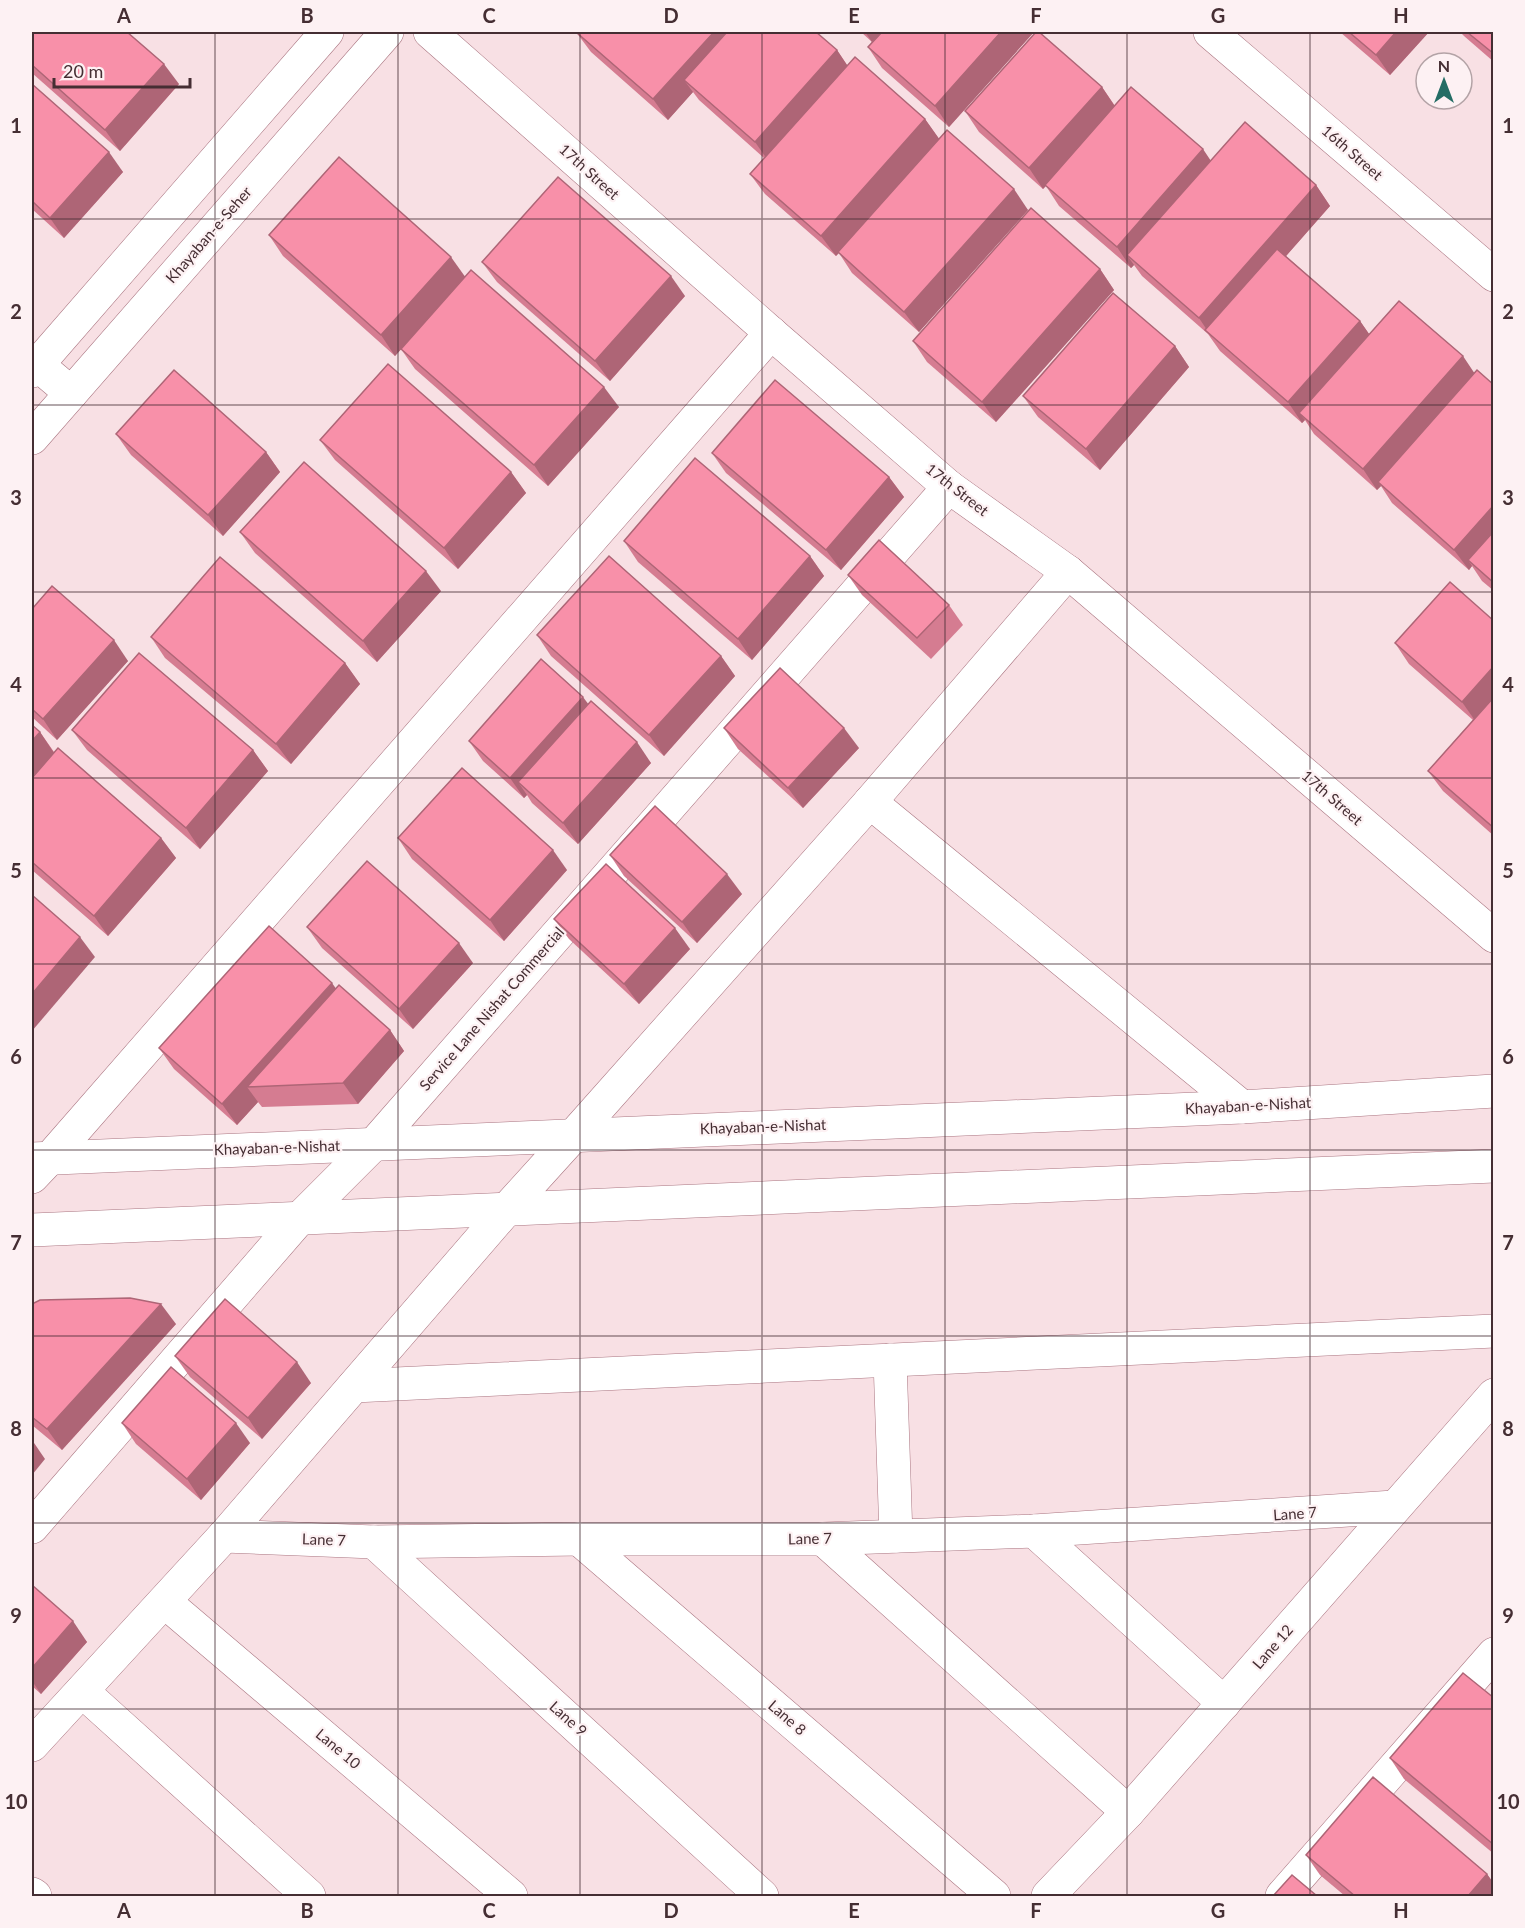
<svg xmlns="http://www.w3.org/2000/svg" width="1525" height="1928" viewBox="0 0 1525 1928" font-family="Lato,sans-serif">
  <rect width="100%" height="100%" fill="#f8e0e4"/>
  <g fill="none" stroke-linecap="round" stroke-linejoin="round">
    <g stroke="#aa7581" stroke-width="34">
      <g id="minor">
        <path d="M 430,32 L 771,333 L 949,487 L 1068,572 L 1494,936"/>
        <path d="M 1210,32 L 1494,275"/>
        <path d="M 32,360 L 71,393"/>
        <path d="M 870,802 L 1242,1107"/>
        <path d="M 32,1177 L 51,1157 L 771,333"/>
        <path d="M 890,1360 L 896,1536"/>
        <path d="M 354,1386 L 1494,1331"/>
        <path d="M 32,1527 L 300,1218 L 374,1144 L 949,487"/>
        <path d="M 1034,1531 L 1224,1703"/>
        <path d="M 224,1536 L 374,1542 L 579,1539 L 823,1539 L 1034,1531 L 1394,1507"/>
        <path d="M 579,1539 L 994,1896"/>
        <path d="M 823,1539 L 1128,1812"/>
        <path d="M 374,1542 L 762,1896"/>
        <path d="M 165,1602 L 511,1896"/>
        <path d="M 82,1691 L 309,1896"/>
        <path d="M 32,1745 L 224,1536 L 506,1210 L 574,1135 L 870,802 L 1068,572"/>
        <path d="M 32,1894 L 35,1896"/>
        <path d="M 1048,1896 L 1128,1812 L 1494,1395"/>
        <path d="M 1282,1896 L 1494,1654"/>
      </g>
    </g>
    <g stroke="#aa7581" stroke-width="34">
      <g id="tertiary">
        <path d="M 32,371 L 327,32"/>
        <path d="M 32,438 L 387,32"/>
        <path d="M 32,1159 L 1242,1107 L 1494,1091"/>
        <path d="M 32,1230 L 1494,1166"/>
      </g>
    </g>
    <use href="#minor" stroke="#fff" stroke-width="33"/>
    <use href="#tertiary" stroke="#fff" stroke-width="33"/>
  </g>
  <g fill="#d57c91">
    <path d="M 32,32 L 179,84 L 120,151 L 32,73 Z"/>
    <path d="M 576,32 L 837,50 L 847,65 L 925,119 L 939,139 L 1028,210 L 919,332 L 852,273 L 839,253 L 836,256 L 765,194 L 750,174 L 764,158 L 699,100 L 693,92 L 668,120 L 591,52 Z"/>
    <path d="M 861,32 L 1034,32 L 949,127 L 882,68 L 868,47 L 872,42 Z"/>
    <path d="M 1340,32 L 1429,32 L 1390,75 Z"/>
    <path d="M 1460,32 L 1494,32 L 1494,62 L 1464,36 Z"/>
    <path d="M 32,84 L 123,172 L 64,238 L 32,209 Z"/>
    <path d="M 1102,87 L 1115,106 L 1211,161 L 1316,185 L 1330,206 L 1286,256 L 1360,321 L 1369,334 L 1474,373 L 1494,385 L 1494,591 L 1482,581 L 1472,566 L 1469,570 L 1392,503 L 1381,486 L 1377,490 L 1314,434 L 1305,420 L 1302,423 L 1220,351 L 1208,334 L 1142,276 L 1134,265 L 1131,268 L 1059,206 L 1046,186 L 1043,189 L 979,132 L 965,111 Z"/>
    <path d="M 269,235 L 465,276 L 619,407 L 548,486 L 415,369 L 401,349 L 395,356 L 283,256 Z"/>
    <path d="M 482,262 L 685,296 L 610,381 L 497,282 Z"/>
    <path d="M 1100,269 L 1114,290 L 996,422 L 927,362 L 913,341 Z"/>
    <path d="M 1175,346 L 1189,367 L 1100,470 L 1038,417 L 1023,396 Z"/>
    <path d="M 116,434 L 266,452 L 280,472 L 223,536 L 131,455 Z"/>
    <path d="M 320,440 L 511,472 L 526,493 L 458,569 L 335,460 Z"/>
    <path d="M 712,453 L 889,477 L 904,497 L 841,570 L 726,473 Z"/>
    <path d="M 240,532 L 441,591 L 377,662 L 255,553 Z"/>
    <path d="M 624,541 L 810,556 L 824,576 L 752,660 L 638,562 Z"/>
    <path d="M 848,575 L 949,605 L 963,625 L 931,659 L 862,595 Z"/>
    <path d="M 32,609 L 128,661 L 57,740 L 32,717 Z"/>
    <path d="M 1494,621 L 1494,836 L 1443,791 L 1428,771 L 1473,720 L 1409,664 L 1395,643 Z"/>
    <path d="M 537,635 L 721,656 L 735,676 L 664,756 L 551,656 Z"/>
    <path d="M 151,637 L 345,663 L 360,684 L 291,764 L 165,658 Z"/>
    <path d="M 589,704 L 651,763 L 578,844 L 532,803 L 527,795 L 524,798 L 483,761 L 469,741 Z"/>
    <path d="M 724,728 L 859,748 L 803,808 L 738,749 Z"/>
    <path d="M 72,730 L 253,750 L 268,771 L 200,849 L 87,750 Z"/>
    <path d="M 40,732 L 54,752 L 161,838 L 176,858 L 108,936 L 32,870 L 32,778 Z"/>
    <path d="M 398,838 L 567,870 L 504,941 L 412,859 Z"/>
    <path d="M 610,855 L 742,894 L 697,943 L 624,876 Z"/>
    <path d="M 554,919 L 690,949 L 639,1004 L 569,939 Z"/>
    <path d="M 307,927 L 473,963 L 413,1029 L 322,948 Z"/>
    <path d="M 336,989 L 390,1030 L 404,1051 L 358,1104 L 262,1107 L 258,1102 L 237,1125 L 174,1069 L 159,1048 Z"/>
    <path d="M 32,1304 L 176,1324 L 62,1450 L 32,1425 Z"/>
    <path d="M 175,1356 L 311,1383 L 262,1439 L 190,1377 Z"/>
    <path d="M 122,1423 L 250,1443 L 201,1500 L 136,1444 Z"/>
    <path d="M 32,1585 L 87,1642 L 41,1694 L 32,1686 Z"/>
    <path d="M 1494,1698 L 1494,1854 L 1404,1779 L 1390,1758 Z"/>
    <path d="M 1306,1855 L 1487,1874 L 1494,1884 L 1494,1896 L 1345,1896 L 1320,1875 Z"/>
  </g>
  <g fill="#ae6576">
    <path d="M 714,32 L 747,32 L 684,80 L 693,92 L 668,120 L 653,99 Z"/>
    <path d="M 865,32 L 882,32 L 872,42 Z"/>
    <path d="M 1001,32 L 1034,32 L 949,127 L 935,106 Z"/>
    <path d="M 1396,32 L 1429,32 L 1390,75 L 1376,55 Z"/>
    <path d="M 837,50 L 851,71 L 769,162 L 755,142 Z"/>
    <path d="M 164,64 L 179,84 L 120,151 L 105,130 Z"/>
    <path d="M 1102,87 L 1116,108 L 1043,189 L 1029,168 Z"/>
    <path d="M 925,119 L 940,140 L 836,256 L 821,236 Z"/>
    <path d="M 1203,149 L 1217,170 L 1127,255 L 1134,265 L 1131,268 L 1117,247 Z"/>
    <path d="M 109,152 L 123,172 L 64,238 L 50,218 Z"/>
    <path d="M 1316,185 L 1330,206 L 1214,338 L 1211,336 L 1199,318 Z"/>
    <path d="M 1014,189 L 1028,210 L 919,332 L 904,312 Z"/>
    <path d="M 451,257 L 466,278 L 395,356 L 381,335 Z"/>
    <path d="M 1100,269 L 1114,290 L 996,422 L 982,402 Z"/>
    <path d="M 671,276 L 685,296 L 610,381 L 595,361 Z"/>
    <path d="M 1360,321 L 1374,341 L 1299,413 L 1305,420 L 1302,423 L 1288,402 Z"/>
    <path d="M 1175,346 L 1189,367 L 1100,470 L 1086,449 Z"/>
    <path d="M 1463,356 L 1477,377 L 1378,482 L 1381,486 L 1377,490 L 1363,469 Z"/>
    <path d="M 604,387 L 619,407 L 548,486 L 534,465 Z"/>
    <path d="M 266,452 L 280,472 L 223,536 L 208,515 Z"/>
    <path d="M 511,472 L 526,493 L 458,569 L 444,548 Z"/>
    <path d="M 889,477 L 904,497 L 841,570 L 826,550 Z"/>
    <path d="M 1494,505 L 1494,542 L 1468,560 L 1472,566 L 1469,570 L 1454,550 Z"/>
    <path d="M 810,556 L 824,576 L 752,660 L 738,639 Z"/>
    <path d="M 426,571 L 441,591 L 377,662 L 363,641 Z"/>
    <path d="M 114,640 L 128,661 L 57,740 L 43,719 Z"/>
    <path d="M 721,656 L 735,676 L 664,756 L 649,735 Z"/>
    <path d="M 345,663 L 360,684 L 291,764 L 276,744 Z"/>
    <path d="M 1494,666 L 1494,703 L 1476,722 L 1462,702 Z"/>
    <path d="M 583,697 L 598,717 L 518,782 L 527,795 L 524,798 L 510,778 Z"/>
    <path d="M 844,728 L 859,748 L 803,808 L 788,788 Z"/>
    <path d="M 40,732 L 54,753 L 32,778 L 32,741 Z"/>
    <path d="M 637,742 L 651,763 L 578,844 L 563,823 Z"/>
    <path d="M 253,750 L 268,771 L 200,849 L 186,828 Z"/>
    <path d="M 161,838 L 176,858 L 108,936 L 94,916 Z"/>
    <path d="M 553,850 L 567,870 L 504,941 L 490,920 Z"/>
    <path d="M 727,874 L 742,894 L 697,943 L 682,922 Z"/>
    <path d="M 675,928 L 690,949 L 639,1004 L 624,984 Z"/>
    <path d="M 80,937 L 95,957 L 32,1031 L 32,994 Z"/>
    <path d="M 459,943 L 473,963 L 413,1029 L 399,1009 Z"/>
    <path d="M 332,983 L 347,1004 L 247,1087 L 258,1102 L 237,1125 L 222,1104 Z"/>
    <path d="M 390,1030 L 404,1051 L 358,1104 L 343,1083 Z"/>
    <path d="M 161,1304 L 176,1324 L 62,1450 L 47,1429 Z"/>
    <path d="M 297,1362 L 311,1383 L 262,1439 L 248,1418 Z"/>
    <path d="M 236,1423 L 250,1443 L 201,1500 L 187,1479 Z"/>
    <path d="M 32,1440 L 45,1459 L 32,1475 Z"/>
    <path d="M 73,1621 L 87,1642 L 41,1694 L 32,1681 L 32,1668 Z"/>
    <path d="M 1487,1874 L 1494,1884 L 1494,1896 L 1468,1896 Z"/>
  </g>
  <g fill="#f890a9" stroke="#ae6576" stroke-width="1.5">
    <path d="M 32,32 L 127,32 L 164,64 L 105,130 L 32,65 Z"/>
    <path d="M 576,32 L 714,32 L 653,99 Z"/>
    <path d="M 727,32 L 816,32 L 837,50 L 755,142 L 684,80 Z"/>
    <path d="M 882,32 L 1001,32 L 935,106 L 868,47 Z"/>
    <path d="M 1036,32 L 1039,32 L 1102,87 L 1029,168 L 965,111 Z"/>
    <path d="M 1349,32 L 1396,32 L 1376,55 Z"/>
    <path d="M 1467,32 L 1494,32 L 1494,54 Z"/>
    <path d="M 855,57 L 925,119 L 821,236 L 750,174 Z"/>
    <path d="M 32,84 L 109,152 L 50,218 L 32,201 Z"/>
    <path d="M 1131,87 L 1203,149 L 1117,247 L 1045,185 Z"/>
    <path d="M 1245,122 L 1316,185 L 1199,318 L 1127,255 Z"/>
    <path d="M 947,130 L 1014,189 L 904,312 L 838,252 Z"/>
    <path d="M 339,157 L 451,257 L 381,335 L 269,235 Z"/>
    <path d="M 558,177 L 671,276 L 595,361 L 482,262 Z"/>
    <path d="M 1031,208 L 1100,269 L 982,402 L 913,341 Z"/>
    <path d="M 1277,249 L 1360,321 L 1288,402 L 1205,330 Z"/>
    <path d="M 471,270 L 604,387 L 534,465 L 401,349 Z"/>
    <path d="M 1113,293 L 1175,346 L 1086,449 L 1023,396 Z"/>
    <path d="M 1399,301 L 1463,356 L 1363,469 L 1299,413 Z"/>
    <path d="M 388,364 L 511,472 L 444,548 L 320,440 Z"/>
    <path d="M 174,370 L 266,452 L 208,515 L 116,434 Z"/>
    <path d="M 1477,370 L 1494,385 L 1494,505 L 1454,550 L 1378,482 Z"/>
    <path d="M 775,380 L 889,477 L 826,550 L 712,453 Z"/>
    <path d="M 695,458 L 810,556 L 738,639 L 624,541 Z"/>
    <path d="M 304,462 L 426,571 L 363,641 L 240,532 Z"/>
    <path d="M 1494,531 L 1494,583 L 1468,560 Z"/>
    <path d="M 879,540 L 949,605 L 917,638 L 848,575 Z"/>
    <path d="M 609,556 L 721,656 L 649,735 L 537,635 Z"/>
    <path d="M 220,557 L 345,663 L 276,744 L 151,637 Z"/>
    <path d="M 1450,582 L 1494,621 L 1494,666 L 1462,702 L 1395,643 Z"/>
    <path d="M 52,586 L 114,640 L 43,719 L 32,709 L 32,609 Z"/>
    <path d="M 139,653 L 253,750 L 186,828 L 72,730 Z"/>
    <path d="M 541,659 L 583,697 L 510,778 L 469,741 Z"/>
    <path d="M 780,668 L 844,728 L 788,788 L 724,728 Z"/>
    <path d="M 1494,697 L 1494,828 L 1428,771 Z"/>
    <path d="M 591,701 L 637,742 L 563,823 L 518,782 Z"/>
    <path d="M 32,725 L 40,732 L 32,741 Z"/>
    <path d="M 58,748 L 161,838 L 94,916 L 32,862 L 32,778 Z"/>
    <path d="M 462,768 L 553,850 L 490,920 L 398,838 Z"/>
    <path d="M 655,806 L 727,874 L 682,922 L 610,855 Z"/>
    <path d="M 367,861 L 459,943 L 399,1009 L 307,927 Z"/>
    <path d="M 606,864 L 675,928 L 624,984 L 554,919 Z"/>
    <path d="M 32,895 L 80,937 L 32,994 Z"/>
    <path d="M 269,926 L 332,983 L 222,1104 L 159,1048 Z"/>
    <path d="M 339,985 L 390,1030 L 343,1083 L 247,1087 Z"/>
    <path d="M 130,1298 L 161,1304 L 47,1429 L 32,1417 L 32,1304 L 40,1300 Z"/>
    <path d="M 225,1299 L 297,1362 L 248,1418 L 175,1356 Z"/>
    <path d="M 171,1367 L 236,1423 L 187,1479 L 122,1423 Z"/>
    <path d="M 32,1585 L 73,1621 L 32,1668 Z"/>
    <path d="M 1463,1673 L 1494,1698 L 1494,1845 L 1390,1758 Z"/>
    <path d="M 1373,1777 L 1487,1874 L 1468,1896 L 1355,1896 L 1306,1855 Z"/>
    <path d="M 1292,1875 L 1317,1896 L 1273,1896 Z"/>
  </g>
  <path fill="none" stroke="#452e33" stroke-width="1.5" stroke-opacity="0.55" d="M 215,32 L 215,1896M 398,32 L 398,1896M 580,32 L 580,1896M 762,32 L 762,1896M 945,32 L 945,1896M 1127,32 L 1127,1896M 1310,32 L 1310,1896M 32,219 L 1494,219M 32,405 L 1494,405M 32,592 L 1494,592M 32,778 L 1494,778M 32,964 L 1494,964M 32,1150 L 1494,1150M 32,1336 L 1494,1336M 32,1523 L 1494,1523M 32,1709 L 1494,1709"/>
  <g text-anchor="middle" stroke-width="4.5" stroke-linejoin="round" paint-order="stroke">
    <g font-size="15" fill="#452e33" stroke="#fdf1f3">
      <text transform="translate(1352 153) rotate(41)" y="5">16th Street</text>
      <text transform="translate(589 172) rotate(42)" y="5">17th Street</text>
      <text transform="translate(209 235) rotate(-49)" y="5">Khayaban-e-Seher</text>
      <text transform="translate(957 490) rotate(38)" y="5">17th Street</text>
      <text transform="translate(1332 798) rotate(41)" y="5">17th Street</text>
      <text transform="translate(492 1009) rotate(-49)" y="5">Service Lane Nishat Commercial</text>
      <text transform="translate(1248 1106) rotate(-3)" y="5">Khayaban-e-Nishat</text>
      <text transform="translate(763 1127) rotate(-2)" y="5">Khayaban-e-Nishat</text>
      <text transform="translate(277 1148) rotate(-2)" y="5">Khayaban-e-Nishat</text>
      <text transform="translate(1295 1514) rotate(-4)" y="5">Lane 7</text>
      <text transform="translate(810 1539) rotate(-1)" y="5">Lane 7</text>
      <text transform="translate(324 1540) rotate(2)" y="5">Lane 7</text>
      <text transform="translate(1273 1647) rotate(-49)" y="5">Lane 12</text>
      <text transform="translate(787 1718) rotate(41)" y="5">Lane 8</text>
      <text transform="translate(568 1719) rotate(42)" y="5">Lane 9</text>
      <text transform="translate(338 1749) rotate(40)" y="5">Lane 10</text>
    </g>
  </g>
  <rect width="1525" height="1928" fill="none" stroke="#fdf1f3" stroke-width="66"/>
  <g transform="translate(1444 81)"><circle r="28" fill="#fdf1f3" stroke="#b3a3a6" stroke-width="1.5"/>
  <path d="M0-4.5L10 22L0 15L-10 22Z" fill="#246d65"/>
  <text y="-9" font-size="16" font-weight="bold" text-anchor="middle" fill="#452e33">N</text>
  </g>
  <path d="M54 78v9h136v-9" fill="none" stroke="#452e33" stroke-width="3"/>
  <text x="63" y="78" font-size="18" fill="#452e33" stroke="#fdf1f3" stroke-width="4.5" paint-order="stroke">20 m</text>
  <rect x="33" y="33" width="1459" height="1862" fill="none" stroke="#452e33" stroke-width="2"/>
  <g font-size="20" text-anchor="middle" font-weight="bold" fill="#452e33">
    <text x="124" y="23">A</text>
    <text x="307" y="23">B</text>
    <text x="489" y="23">C</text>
    <text x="671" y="23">D</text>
    <text x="854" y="23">E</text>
    <text x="1036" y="23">F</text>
    <text x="1218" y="23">G</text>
    <text x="1401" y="23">H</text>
    <text x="16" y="133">1</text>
    <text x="1508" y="133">1</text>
    <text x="16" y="319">2</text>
    <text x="1508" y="319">2</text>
    <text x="16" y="505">3</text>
    <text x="1508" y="505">3</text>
    <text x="16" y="692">4</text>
    <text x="1508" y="692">4</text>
    <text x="16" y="878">5</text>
    <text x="1508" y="878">5</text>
    <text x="16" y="1064">6</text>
    <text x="1508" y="1064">6</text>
    <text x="16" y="1250">7</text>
    <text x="1508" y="1250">7</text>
    <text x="16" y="1436">8</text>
    <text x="1508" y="1436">8</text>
    <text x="16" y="1623">9</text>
    <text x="1508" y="1623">9</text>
    <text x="16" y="1809">10</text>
    <text x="1508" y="1809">10</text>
    <text x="124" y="1918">A</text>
    <text x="307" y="1918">B</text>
    <text x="489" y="1918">C</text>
    <text x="671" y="1918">D</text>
    <text x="854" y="1918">E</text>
    <text x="1036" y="1918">F</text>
    <text x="1218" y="1918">G</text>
    <text x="1401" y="1918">H</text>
  </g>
</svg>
